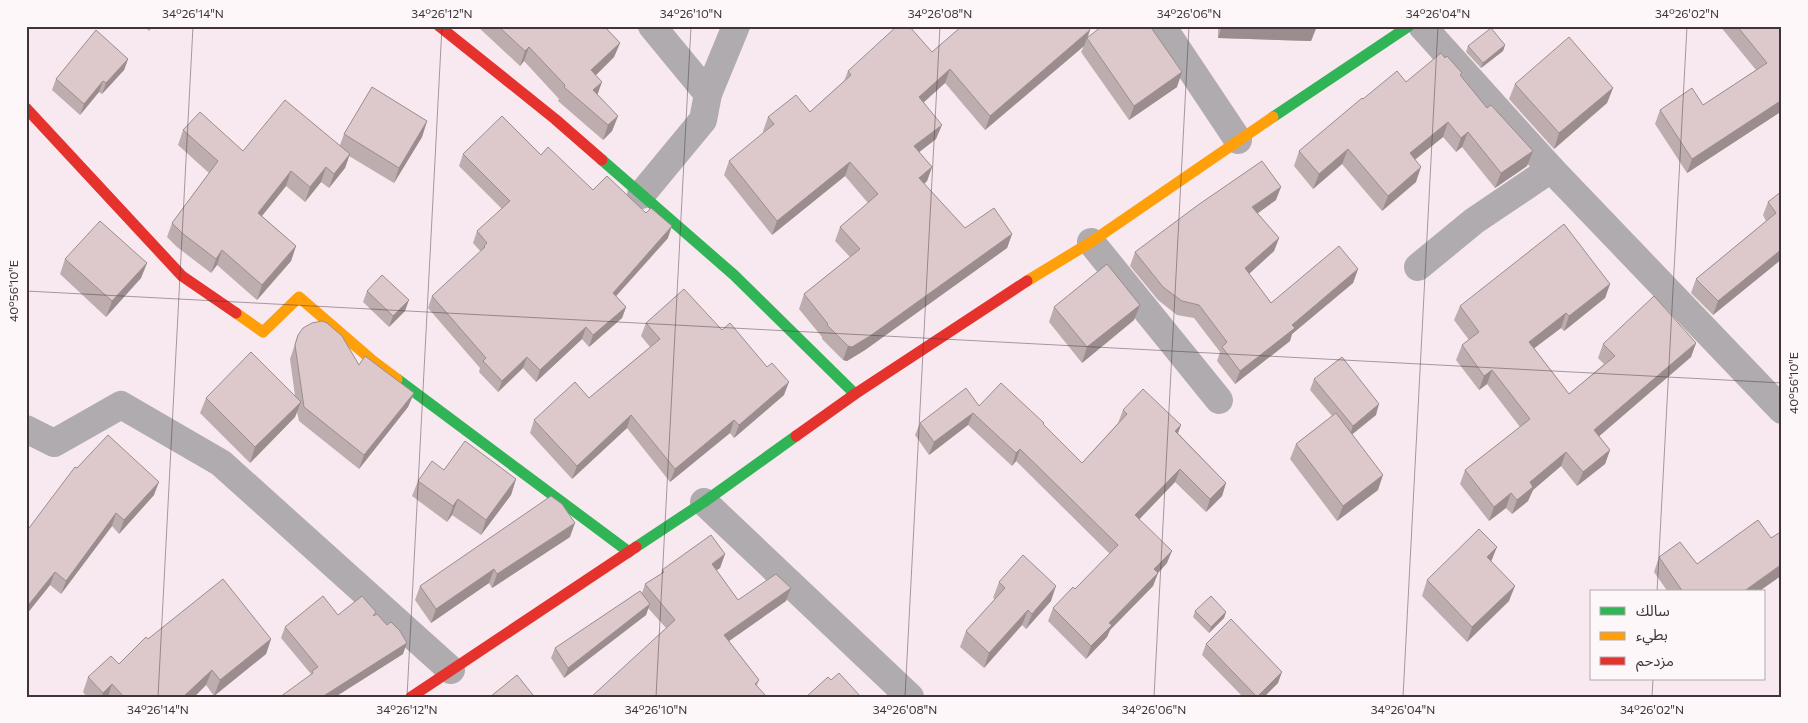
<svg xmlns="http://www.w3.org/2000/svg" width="1808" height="723" viewBox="0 0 1808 723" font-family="Commissioner,'Noto Sans Arabic',sans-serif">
  <rect width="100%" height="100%" fill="#f7e9ef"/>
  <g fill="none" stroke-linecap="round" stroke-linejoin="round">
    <g stroke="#afabae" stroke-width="28">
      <path d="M 652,26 L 708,94"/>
      <path d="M 1162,26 L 1238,140"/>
      <path d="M 1422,26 L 1551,169 L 1782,410"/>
      <path d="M 641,195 L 703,120 L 708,94 L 736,26"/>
      <path d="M 1091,242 L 1219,400"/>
      <path d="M 1418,267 L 1474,221 L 1551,169"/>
      <path d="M 26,429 L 54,443 L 121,405 L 221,463 L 451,670"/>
      <path d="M 704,502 L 910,697"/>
    </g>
    <g stroke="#30b455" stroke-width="11">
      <path d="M 1273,117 L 1409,26"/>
      <path d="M 602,160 L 734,275 L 855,394"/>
      <path d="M 397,379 L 629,552"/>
      <path d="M 636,547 L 704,502 L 796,436"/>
    </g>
    <g stroke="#ff9f0a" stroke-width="11">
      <path d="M 1027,281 L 1091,242 L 1273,117"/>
      <path d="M 236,313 L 263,332 L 299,297 L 373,361 L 397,379"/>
    </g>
    <g stroke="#e5322d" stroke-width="11">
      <path d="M 439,26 L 555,119 L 602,160"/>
      <path d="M 26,108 L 182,276 L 236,313"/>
      <path d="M 796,436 L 855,394 L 1027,281"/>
      <path d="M 411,697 L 636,547"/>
    </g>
  </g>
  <g fill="#beadaf">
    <path d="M 144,26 L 153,26 L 149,31 Z"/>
    <path d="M 477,26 L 604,26 L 620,43 L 614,57 L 596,75 L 597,95 L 618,116 L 612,131 L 603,140 L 558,101 L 559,99 L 524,61 L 520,66 Z"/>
    <path d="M 1218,26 L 1317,26 L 1311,41 L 1218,38 Z"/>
    <path d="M 1720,26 L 1782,26 L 1782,111 L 1687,173 L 1655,124 L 1660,110 L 1703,105 L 1756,70 Z"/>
    <path d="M 992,28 L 1090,30 L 1088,37 L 1177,87 L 1129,120 L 1081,52 L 1084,46 L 985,130 L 945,83 L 924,102 L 936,139 L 919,152 L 932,167 L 927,181 L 924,184 L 965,228 L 1012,234 L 1007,248 L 865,350 L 847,361 L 843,360 L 822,339 L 822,337 L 799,309 L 804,294 L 850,257 L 835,241 L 840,227 L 868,203 L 845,176 L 772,235 L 724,175 L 729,161 L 764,133 L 763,131 L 768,117 L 810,112 L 844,81 L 848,71 L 932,52 Z"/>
    <path d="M 1505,45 L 1503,51 L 1481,68 L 1466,52 L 1468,46 Z"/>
    <path d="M 1445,58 L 1462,73 L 1461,77 L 1487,108 L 1533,151 L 1527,166 L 1495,188 L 1462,147 L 1456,152 L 1443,137 L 1415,160 L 1416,182 L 1382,211 L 1342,164 L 1313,189 L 1294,166 L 1299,151 L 1363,99 L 1406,82 Z"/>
    <path d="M 128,59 L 124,70 L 102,94 L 99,92 L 80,115 L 52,90 L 56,79 Z"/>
    <path d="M 1515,84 L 1613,88 L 1607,103 L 1554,149 L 1509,99 Z"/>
    <path d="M 427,121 L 422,137 L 394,183 L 349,156 L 345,168 L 329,188 L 321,182 L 305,202 L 286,186 L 262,216 L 296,246 L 291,261 L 257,300 L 217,265 L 211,273 L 177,247 L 167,237 L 172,223 L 209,173 L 178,145 L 183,130 L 243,151 L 340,145 L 344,134 Z"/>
    <path d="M 463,154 L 541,155 L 593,190 L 668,238 L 616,296 L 626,307 L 622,318 L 589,347 L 582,339 L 536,382 L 523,368 L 498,392 L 479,372 L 480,368 L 428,308 L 432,296 L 481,252 L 473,243 L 477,231 L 502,209 L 459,166 Z"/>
    <path d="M 1782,191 L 1782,259 L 1713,315 L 1691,293 L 1696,279 L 1766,221 L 1763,215 L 1768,202 Z"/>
    <path d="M 1276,200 L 1257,213 L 1279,238 L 1274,251 L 1249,274 L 1271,303 L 1358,269 L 1353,283 L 1292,334 L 1290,341 L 1235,384 L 1217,361 L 1220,352 L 1194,318 L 1177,315 L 1158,300 L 1130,266 L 1135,252 Z"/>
    <path d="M 65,259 L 147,263 L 141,278 L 106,317 L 60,274 Z"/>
    <path d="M 1610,284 L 1605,298 L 1564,331 L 1561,328 L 1534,348 L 1569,394 L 1604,364 L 1598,358 L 1603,344 L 1696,343 L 1691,357 L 1599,436 L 1610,450 L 1605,464 L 1577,486 L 1561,466 L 1533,490 L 1528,501 L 1512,514 L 1506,508 L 1489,521 L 1460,484 L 1465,470 L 1520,427 L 1487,384 L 1479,390 L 1456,360 L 1462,345 L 1469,340 L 1454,320 L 1460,306 Z"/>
    <path d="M 367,291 L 405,311 L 389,327 L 363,302 Z"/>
    <path d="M 1054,307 L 1134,320 L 1082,363 L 1049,322 Z"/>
    <path d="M 646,323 L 722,330 L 784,395 L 734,438 L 730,433 L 670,482 L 627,428 L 572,479 L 530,433 L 534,420 L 589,398 L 650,347 L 641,336 Z"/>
    <path d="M 298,335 L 414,393 L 408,407 L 359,469 L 299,421 L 297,412 L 295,417 L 250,463 L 200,413 L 206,398 L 295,396 L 290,359 Z"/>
    <path d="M 1314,379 L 1376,415 L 1352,434 L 1378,490 L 1337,521 L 1290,459 L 1296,444 L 1332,416 L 1310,390 Z"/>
    <path d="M 979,406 L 1044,423 L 1043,425 L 1082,463 L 1118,423 L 1123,410 L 1181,425 L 1178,433 L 1226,483 L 1222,496 L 1206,512 L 1175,482 L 1139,519 L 1167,563 L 1158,573 L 1153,586 L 1110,630 L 1107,637 L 1086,659 L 1048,621 L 1053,608 L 1075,589 L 1110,554 L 1016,461 L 1012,466 L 968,425 L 929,455 L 915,435 L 920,423 Z"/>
    <path d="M 77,468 L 154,495 L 119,534 L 112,526 L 61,594 L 50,585 L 26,615 L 26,532 Z"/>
    <path d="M 444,470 L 516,479 L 511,495 L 481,535 L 452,515 L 447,522 L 412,496 L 418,481 Z"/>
    <path d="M 570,537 L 492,588 L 489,583 L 431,623 L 415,600 L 420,586 Z"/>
    <path d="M 1771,538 L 1782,575 L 1758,592 L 1668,592 L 1654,572 L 1659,557 L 1697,564 Z"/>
    <path d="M 725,554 L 720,568 L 716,570 L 738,600 L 786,601 L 729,641 L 759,680 L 757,686 L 666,628 L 648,608 L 646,615 L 564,678 L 551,658 L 555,648 L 642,593 L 645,584 L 661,574 L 662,570 Z"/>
    <path d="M 1491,562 L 1509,601 L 1467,642 L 1422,596 L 1427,580 Z"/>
    <path d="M 999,582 L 1051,601 L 1026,629 L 1022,625 L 984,668 L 960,647 L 966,631 L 995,599 L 993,598 Z"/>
    <path d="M 1195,611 L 1226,612 L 1224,618 L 1209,633 L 1193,617 Z"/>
    <path d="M 376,612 L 375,615 L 403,654 L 335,697 L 280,697 L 310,676 L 311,674 L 281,638 L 285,627 L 338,615 Z"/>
    <path d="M 148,639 L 271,639 L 266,654 L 214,696 L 206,685 L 194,697 L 87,697 L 83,692 L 88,677 L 119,664 Z"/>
    <path d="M 1206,644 L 1278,683 L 1264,697 L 1243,697 L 1202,655 Z"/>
  </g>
  <g fill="#9b8d8e">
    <path d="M 1222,26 L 1317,26 L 1311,41 L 1218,38 Z"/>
    <path d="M 1090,30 L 1084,46 L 985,130 L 990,116 Z"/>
    <path d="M 620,43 L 614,57 L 586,85 L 591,70 Z"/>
    <path d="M 1505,45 L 1503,51 L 1481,68 L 1483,63 Z"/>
    <path d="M 529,47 L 524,61 L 520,66 L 525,51 Z"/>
    <path d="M 128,59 L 124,70 L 102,94 L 106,83 Z"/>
    <path d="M 950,69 L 945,83 L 914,111 L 919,97 Z"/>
    <path d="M 1182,72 L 1177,87 L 1129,120 L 1134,106 Z"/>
    <path d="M 103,81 L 99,92 L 80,115 L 84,104 Z"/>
    <path d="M 602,82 L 597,96 L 593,90 Z"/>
    <path d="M 1613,88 L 1607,103 L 1554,149 L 1559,133 Z"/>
    <path d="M 1782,100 L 1782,111 L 1687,173 L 1692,159 Z"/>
    <path d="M 618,116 L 612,131 L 603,140 L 608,125 Z"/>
    <path d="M 427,121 L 422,137 L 394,183 L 399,168 Z"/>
    <path d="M 1448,122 L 1443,137 L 1404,168 L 1410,153 Z"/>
    <path d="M 942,125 L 936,139 L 909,160 L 914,146 Z"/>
    <path d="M 1468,132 L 1462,147 L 1456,152 L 1461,138 Z"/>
    <path d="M 1348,149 L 1342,164 L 1313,189 L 1319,174 Z"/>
    <path d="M 1533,151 L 1527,166 L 1495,188 L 1501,173 Z"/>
    <path d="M 350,154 L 345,168 L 329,188 L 334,174 Z"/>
    <path d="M 850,162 L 845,176 L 772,235 L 777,221 Z"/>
    <path d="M 326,167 L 321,182 L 305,202 L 310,187 Z"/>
    <path d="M 932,167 L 927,181 L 914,193 L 919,178 Z"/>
    <path d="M 1421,167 L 1416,182 L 1382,211 L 1388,196 Z"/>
    <path d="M 291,171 L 286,186 L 253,227 L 258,213 Z"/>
    <path d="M 1281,187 L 1276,200 L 1247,221 L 1252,207 Z"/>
    <path d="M 672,226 L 668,238 L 609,304 L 613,293 Z"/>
    <path d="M 1012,234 L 1007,248 L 865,350 L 847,361 L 843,360 L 848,346 Z"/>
    <path d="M 1279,238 L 1274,251 L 1240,282 L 1245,268 Z"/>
    <path d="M 296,246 L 291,261 L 257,300 L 262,285 Z"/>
    <path d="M 1782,249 L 1782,259 L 1713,315 L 1718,301 Z"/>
    <path d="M 222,250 L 217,265 L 211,273 L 216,259 Z"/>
    <path d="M 147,263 L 141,278 L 106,317 L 112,301 Z"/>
    <path d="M 1358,269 L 1353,283 L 1292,334 L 1290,341 L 1235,384 L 1240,371 L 1292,325 Z"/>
    <path d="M 1610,284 L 1605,298 L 1564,331 L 1569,316 Z"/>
    <path d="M 409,300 L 405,311 L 389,327 L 393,316 Z"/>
    <path d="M 1140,305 L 1134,320 L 1082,363 L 1087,347 Z"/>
    <path d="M 626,307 L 622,318 L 589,347 L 593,335 Z"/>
    <path d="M 1566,313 L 1561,328 L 1524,356 L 1529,342 Z"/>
    <path d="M 586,327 L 582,339 L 536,382 L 540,370 Z"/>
    <path d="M 1696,343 L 1691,357 L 1589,445 L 1594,430 Z"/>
    <path d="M 527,357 L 523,368 L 498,392 L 502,381 Z"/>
    <path d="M 1492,370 L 1487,384 L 1479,390 L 1484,376 Z"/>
    <path d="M 789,382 L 784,395 L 734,438 L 739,425 Z"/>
    <path d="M 414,393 L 408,407 L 359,469 L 364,455 Z"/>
    <path d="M 301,402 L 295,417 L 250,463 L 255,447 Z"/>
    <path d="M 1379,404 L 1376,415 L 1349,437 L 1353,426 Z"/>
    <path d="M 973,413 L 968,425 L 929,455 L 934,442 Z"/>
    <path d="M 631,415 L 627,428 L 572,479 L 577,466 Z"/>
    <path d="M 734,420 L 730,433 L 670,482 L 675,469 Z"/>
    <path d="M 1181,425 L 1176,438 L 1175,431 Z"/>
    <path d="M 1020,449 L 1016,461 L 1012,466 L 1016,453 Z"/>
    <path d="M 1610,450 L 1605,464 L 1577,486 L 1583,472 Z"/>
    <path d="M 1566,452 L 1561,466 L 1533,490 L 1528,501 L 1512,514 L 1517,500 L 1530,482 Z"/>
    <path d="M 1180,469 L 1175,482 L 1131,528 L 1135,515 Z"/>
    <path d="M 1383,475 L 1378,490 L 1337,521 L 1343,506 Z"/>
    <path d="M 516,479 L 511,495 L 481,535 L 486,520 Z"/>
    <path d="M 159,482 L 154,495 L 119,534 L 124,520 Z"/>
    <path d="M 1226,483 L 1222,496 L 1206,512 L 1210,499 Z"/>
    <path d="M 1511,493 L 1506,508 L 1489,521 L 1494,507 Z"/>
    <path d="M 458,499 L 452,515 L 447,522 L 453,506 Z"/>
    <path d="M 116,513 L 112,526 L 61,594 L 66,581 Z"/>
    <path d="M 575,523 L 570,537 L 492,588 L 497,574 Z"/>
    <path d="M 1497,547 L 1491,562 L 1487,557 Z"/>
    <path d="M 1172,551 L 1167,563 L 1158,573 L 1153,586 L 1110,630 L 1107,637 L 1086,659 L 1091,646 L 1109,623 L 1154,569 Z"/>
    <path d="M 725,554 L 720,568 L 707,577 L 712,564 Z"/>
    <path d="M 1782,564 L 1782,575 L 1758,592 L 1743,592 Z"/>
    <path d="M 494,569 L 489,583 L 431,623 L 436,609 Z"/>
    <path d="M 55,572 L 50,585 L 26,615 L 26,608 Z"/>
    <path d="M 1056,586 L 1051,601 L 1026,629 L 1032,614 Z"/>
    <path d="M 1515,586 L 1509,601 L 1467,642 L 1472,627 Z"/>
    <path d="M 791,588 L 786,601 L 719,648 L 724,635 Z"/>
    <path d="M 650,604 L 646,615 L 564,678 L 568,668 Z"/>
    <path d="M 1028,610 L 1022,625 L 984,668 L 989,653 Z"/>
    <path d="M 1226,612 L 1224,618 L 1209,633 L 1211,627 Z"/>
    <path d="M 271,639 L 266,654 L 214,696 L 220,680 Z"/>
    <path d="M 407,643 L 403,654 L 335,697 L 322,697 Z"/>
    <path d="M 212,670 L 206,685 L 194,697 L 183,697 Z"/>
    <path d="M 1282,672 L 1278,683 L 1264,697 L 1257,697 Z"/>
    <path d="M 112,684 L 108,697 L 101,697 L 103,693 Z"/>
  </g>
  <g fill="#ddc9cb" stroke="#9b8d8e">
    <path d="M 498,26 L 604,26 L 620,43 L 591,70 L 602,82 L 593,90 L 618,116 L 608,125 L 564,87 L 565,85 L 529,47 L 525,51 Z"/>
    <path d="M 897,26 L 909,26 L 932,52 L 962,26 L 991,26 L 992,28 L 994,26 L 1087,26 L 1090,30 L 990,116 L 950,69 L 919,97 L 942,125 L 914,146 L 932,167 L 919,178 L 965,228 L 994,208 L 1012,234 L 870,336 L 852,347 L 848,346 L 827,325 L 828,324 L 804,294 L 860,249 L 840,227 L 878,194 L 850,162 L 777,221 L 729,161 L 774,124 L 768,117 L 796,95 L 810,112 L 851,75 L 848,71 Z"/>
    <path d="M 1102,26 L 1150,26 L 1182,72 L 1134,106 L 1087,38 Z"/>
    <path d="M 1737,26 L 1782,26 L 1782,100 L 1692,159 L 1660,110 L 1692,88 L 1703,105 L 1767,63 Z"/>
    <path d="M 1491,28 L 1505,45 L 1483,63 L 1468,46 Z"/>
    <path d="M 96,30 L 128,59 L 106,83 L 103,81 L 84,104 L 56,79 Z"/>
    <path d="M 1569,37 L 1613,88 L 1559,133 L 1515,84 Z"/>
    <path d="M 1441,53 L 1445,58 L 1447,56 L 1462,73 L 1460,75 L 1487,108 L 1491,105 L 1533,151 L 1501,173 L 1468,132 L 1461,138 L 1448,122 L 1410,153 L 1421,167 L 1388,196 L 1348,149 L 1319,174 L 1299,151 L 1362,98 L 1363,99 L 1397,71 L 1406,82 Z"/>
    <path d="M 372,87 L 427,121 L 399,168 L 344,134 Z"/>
    <path d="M 285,100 L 350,154 L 334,174 L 326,167 L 310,187 L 291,171 L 258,213 L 296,246 L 262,285 L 222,250 L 216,259 L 182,233 L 172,223 L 218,161 L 183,130 L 200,112 L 243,151 Z"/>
    <path d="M 502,116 L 541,155 L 548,147 L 593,190 L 607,176 L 646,213 L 651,208 L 672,226 L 613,293 L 626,307 L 593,335 L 586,327 L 540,370 L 527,357 L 502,381 L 483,361 L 486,358 L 432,296 L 485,247 L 484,246 L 487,243 L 477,231 L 510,201 L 463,154 Z"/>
    <path d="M 1262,161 L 1281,187 L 1252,207 L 1279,238 L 1245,268 L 1271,303 L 1339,246 L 1358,269 L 1292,325 L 1295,328 L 1240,371 L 1222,347 L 1227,342 L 1199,305 L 1182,301 L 1163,287 L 1135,252 L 1198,205 Z"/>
    <path d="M 1782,191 L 1782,249 L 1718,301 L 1696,279 L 1776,213 L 1768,202 Z"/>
    <path d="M 100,221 L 147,263 L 112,301 L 65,259 Z"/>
    <path d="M 1564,224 L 1610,284 L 1569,316 L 1566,313 L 1529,342 L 1569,394 L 1615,356 L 1603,344 L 1654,296 L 1696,343 L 1594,430 L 1610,450 L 1583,472 L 1566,452 L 1530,482 L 1533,487 L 1517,500 L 1511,493 L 1494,507 L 1465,470 L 1530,419 L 1492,370 L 1484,376 L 1462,345 L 1479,332 L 1460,306 Z"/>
    <path d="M 1107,264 L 1140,305 L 1087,347 L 1054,307 Z"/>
    <path d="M 382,275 L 409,300 L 393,316 L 367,291 Z"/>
    <path d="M 684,289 L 722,330 L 730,323 L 767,367 L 772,363 L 789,382 L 739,425 L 734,420 L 675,469 L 631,415 L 577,466 L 534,420 L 575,382 L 589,398 L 660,339 L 646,323 Z"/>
    <path d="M 322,321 L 327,323 L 342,336 L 359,365 L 365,356 L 414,393 L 364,455 L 304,407 L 295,345 L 298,335 L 303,328 L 312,323 Z"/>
    <path d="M 251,352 L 301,402 L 255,447 L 206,398 Z"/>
    <path d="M 1342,357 L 1379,404 L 1353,426 L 1314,379 Z"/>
    <path d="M 1001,383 L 1044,423 L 1043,424 L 1082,463 L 1127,414 L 1123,410 L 1143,389 L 1181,425 L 1175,431 L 1226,483 L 1210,499 L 1180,469 L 1135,515 L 1172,551 L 1154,569 L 1158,573 L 1109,623 L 1112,625 L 1091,646 L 1053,608 L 1073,587 L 1075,589 L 1118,545 L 1020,449 L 1016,453 L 973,413 L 934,442 L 920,423 L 966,388 L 979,406 Z"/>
    <path d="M 1336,413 L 1383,475 L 1343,506 L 1296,444 Z"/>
    <path d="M 108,435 L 159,482 L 124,520 L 116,513 L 66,581 L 55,572 L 26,608 L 26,532 L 75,467 L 77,468 Z"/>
    <path d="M 465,441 L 516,479 L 486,520 L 458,499 L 453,506 L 418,481 L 432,461 L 444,470 Z"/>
    <path d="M 551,496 L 562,504 L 575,523 L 497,574 L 494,569 L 436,609 L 420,586 Z"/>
    <path d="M 1758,520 L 1771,538 L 1782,531 L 1782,564 L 1743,592 L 1683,592 L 1659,557 L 1680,542 L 1697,564 Z"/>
    <path d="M 1479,529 L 1497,547 L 1487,557 L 1515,586 L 1472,627 L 1427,580 Z"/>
    <path d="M 711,535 L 725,554 L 712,564 L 738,600 L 776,574 L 791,588 L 724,635 L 759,680 L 755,684 L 767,697 L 591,697 L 675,620 L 645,584 L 664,572 L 662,570 Z"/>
    <path d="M 1023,555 L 1056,586 L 1032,614 L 1028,610 L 989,653 L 966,631 L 1005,588 L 999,582 Z"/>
    <path d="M 223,579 L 271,639 L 220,680 L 212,670 L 183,697 L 124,697 L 112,684 L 103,693 L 88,677 L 111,656 L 119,664 L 146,637 L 148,639 Z"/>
    <path d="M 640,591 L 650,604 L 568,668 L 555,648 Z"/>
    <path d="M 323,596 L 338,615 L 362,596 L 376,612 L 373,616 L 377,614 L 387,625 L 391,622 L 400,631 L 407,643 L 322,697 L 280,697 L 313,673 L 312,671 L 318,667 L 285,627 Z"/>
    <path d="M 1211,596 L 1226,612 L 1211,627 L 1195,611 Z"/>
    <path d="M 1231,619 L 1282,672 L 1257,697 L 1206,644 Z"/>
    <path d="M 839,673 L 861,697 L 806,697 L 828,677 L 831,680 Z"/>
    <path d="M 517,675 L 533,695 L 531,697 L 490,697 Z"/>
  </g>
  <path fill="none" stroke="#403339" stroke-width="1" stroke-opacity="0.45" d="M 26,291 L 1782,383M 1657,592 L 1687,26M 158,697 L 193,26M 407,697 L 442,26M 656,697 L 691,26M 905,697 L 940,26M 1154,697 L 1189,26M 1403,697 L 1438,26M 1652,697 L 1653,679"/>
  <rect width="1808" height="723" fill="none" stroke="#fdf7f9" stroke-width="55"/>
  <rect x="1590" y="590" width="175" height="90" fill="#fdf7f9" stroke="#b1a9ac"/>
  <rect x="1600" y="607" width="25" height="8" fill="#30b455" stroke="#b1a9ac"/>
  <text x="1636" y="616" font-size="15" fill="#403339">سالك</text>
  <rect x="1600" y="632" width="25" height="8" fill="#ff9f0a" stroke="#b1a9ac"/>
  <text x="1636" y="640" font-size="15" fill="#403339">بطيء</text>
  <rect x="1600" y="657" width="25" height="8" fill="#e5322d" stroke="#b1a9ac"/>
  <text x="1636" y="666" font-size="15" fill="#403339">مزدحم</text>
  <rect x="28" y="28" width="1752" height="668" fill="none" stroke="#403339" stroke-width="2"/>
  <g font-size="12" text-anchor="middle" fill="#403339">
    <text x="193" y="18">34°26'14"N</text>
    <text x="442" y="18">34°26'12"N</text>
    <text x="691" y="18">34°26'10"N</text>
    <text x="940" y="18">34°26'08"N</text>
    <text x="1189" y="18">34°26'06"N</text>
    <text x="1438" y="18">34°26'04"N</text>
    <text x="1687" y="18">34°26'02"N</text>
    <text transform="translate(14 291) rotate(-90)" y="4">40°56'10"E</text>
    <text transform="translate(1794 383) rotate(-90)" y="4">40°56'10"E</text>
    <text x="158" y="714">34°26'14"N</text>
    <text x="407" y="714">34°26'12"N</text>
    <text x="656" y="714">34°26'10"N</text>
    <text x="905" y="714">34°26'08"N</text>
    <text x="1154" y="714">34°26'06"N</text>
    <text x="1403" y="714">34°26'04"N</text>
    <text x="1652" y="714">34°26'02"N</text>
  </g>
</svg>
